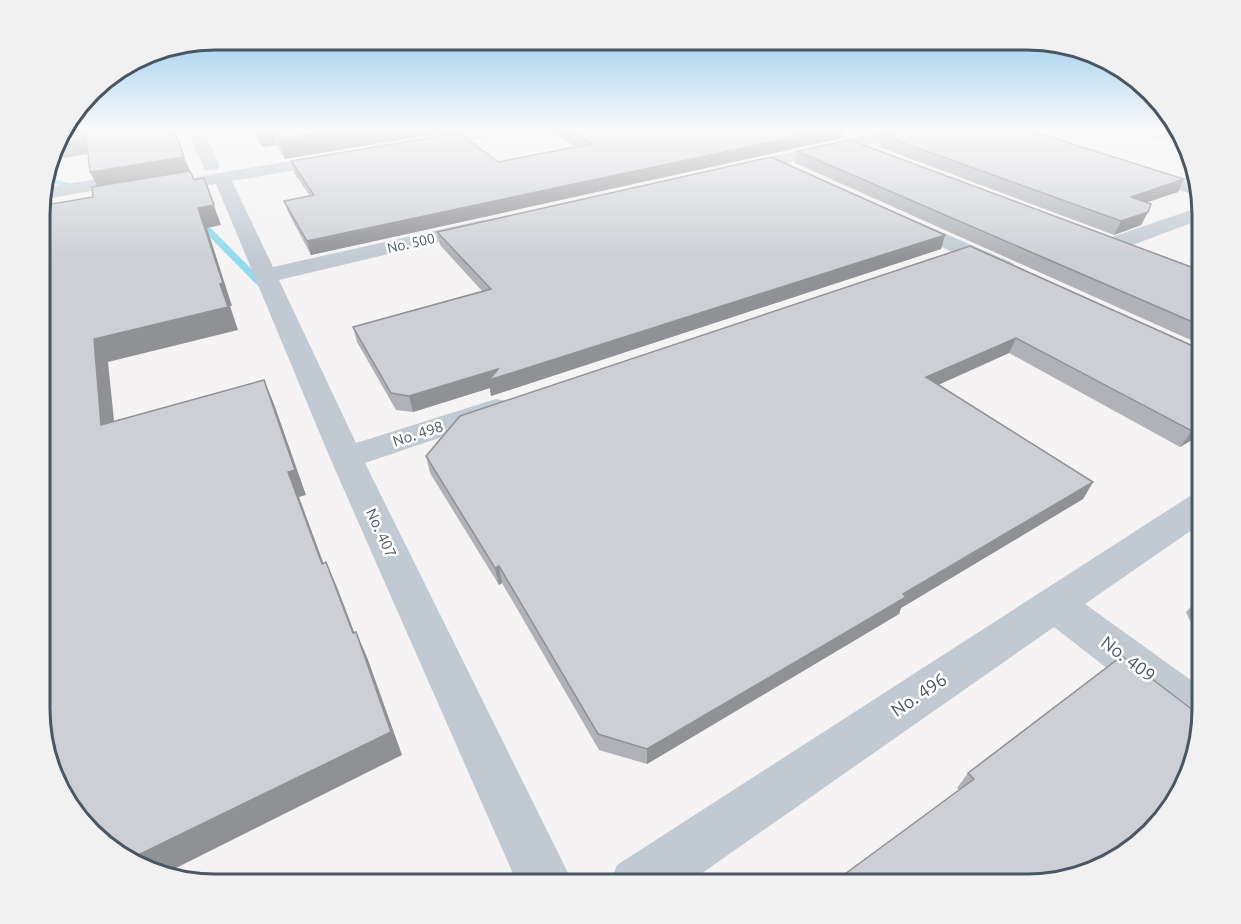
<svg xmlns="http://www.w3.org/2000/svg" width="1241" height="924" viewBox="0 0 1241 924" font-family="Ubuntu,sans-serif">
  <rect width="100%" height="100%" fill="#f5f3f3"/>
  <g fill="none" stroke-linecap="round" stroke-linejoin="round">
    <g fill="#90daee" fill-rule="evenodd">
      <path d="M 45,177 L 83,187 L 84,188 L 81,190 L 44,181 Z"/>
      <path d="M 193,216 L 199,216 L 269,287 L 269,291 L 263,291 L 193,220 Z"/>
    </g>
    <g fill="#c1cad2" fill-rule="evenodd">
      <path d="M 187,130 L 203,130 L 220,166 L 217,170 L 205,170 Z"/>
      <path d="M 472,130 L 507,130 L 500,135 L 421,149 L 413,144 L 421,139 Z"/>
      <path d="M 887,130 L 916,130 L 909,135 L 735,175 L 729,174 L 726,170 L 729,166 L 735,165 Z"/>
      <path d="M 1135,130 L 1160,130 L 1184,137 L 1186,147 L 1137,133 Z"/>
      <path d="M 337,153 L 343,154 L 345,158 L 343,162 L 232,181 L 273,267 L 483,220 L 490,222 L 493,226 L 490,230 L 279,280 L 356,443 L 496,399 L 507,401 L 511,408 L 507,415 L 365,463 L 574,885 L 518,885 L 330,458 L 216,184 L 202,186 L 196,185 L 193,181 L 196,177 L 202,176 Z"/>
      <path d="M 1138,167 L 1195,184 L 1198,196 L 1132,176 L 1129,172 L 1132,168 Z"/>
      <path d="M 140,172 L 146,173 L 149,177 L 146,181 L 41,200 L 42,188 Z"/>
      <path d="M 1200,207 L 1202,219 L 1122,249 L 1114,250 L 1106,249 L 1103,244 L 1106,239 Z"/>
      <path d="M 904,216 L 1013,263 L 1016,268 L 1013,273 L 1005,275 L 997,273 L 897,226 L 894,222 L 897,218 Z"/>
      <path d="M 1202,492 L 1202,523 L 1085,604 L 1202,688 L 1202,721 L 1198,735 L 1186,730 L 1054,627 L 685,885 L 609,885 L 617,865 L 1190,496 Z"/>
    </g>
  </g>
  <g fill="#b0b2b7">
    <path d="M 250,130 L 446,130 L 446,132 L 285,159 L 276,145 L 262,147 Z"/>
    <path d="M 548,130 L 844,130 L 842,138 L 311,255 L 289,214 L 284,201 L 310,196 L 294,173 L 291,161 L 498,162 L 577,147 Z"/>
    <path d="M 882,135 L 1184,179 L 1178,192 L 1147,202 L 1148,212 L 1141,225 L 1114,235 L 879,147 Z"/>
    <path d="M 797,151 L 1202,271 L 1202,345 L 795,163 Z"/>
    <path d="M 437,232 L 945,235 L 941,249 L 491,396 L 490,388 L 413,412 L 396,410 L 357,342 L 353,327 L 482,291 L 440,245 Z"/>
    <path d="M 970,246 L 1202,434 L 1180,447 L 1009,353 L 938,385 L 1093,482 L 1083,499 L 901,608 L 899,614 L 647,764 L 599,750 L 502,583 L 499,585 L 430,473 L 426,456 Z"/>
    <path d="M 1202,595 L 1202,638 L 1196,634 L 1186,612 Z"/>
    <path d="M 1202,717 L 959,790 L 957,788 L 968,773 Z"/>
  </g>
  <g fill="#909195">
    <path d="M 257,130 L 271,130 L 276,145 L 262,147 Z"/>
    <path d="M 339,130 L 446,130 L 446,132 L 285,159 L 279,140 Z"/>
    <path d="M 827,130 L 844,130 L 842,138 L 311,255 L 307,241 Z"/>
    <path d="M 86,135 L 95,153 L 51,160 L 58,140 Z"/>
    <path d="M 184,157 L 192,175 L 100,191 L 90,172 Z"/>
    <path d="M 204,178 L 221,225 L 207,228 L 232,306 L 230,306 L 238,330 L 108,362 L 117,450 L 101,425 L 94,339 L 220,284 L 198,208 Z"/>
    <path d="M 1184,179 L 1178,192 L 1124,210 L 1131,197 Z"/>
    <path d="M 1148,212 L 1141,225 L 1114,235 L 1121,221 Z"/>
    <path d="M 945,235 L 941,249 L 491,396 L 490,388 L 413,412 L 409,396 Z"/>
    <path d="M 1016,338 L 1009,353 L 920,393 L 926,377 Z"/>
    <path d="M 264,380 L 274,404 L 306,495 L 299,497 L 333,589 L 322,564 L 288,472 Z"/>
    <path d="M 1202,425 L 1202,434 L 1180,447 L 1192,431 Z"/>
    <path d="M 1093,482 L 1083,499 L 901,608 L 899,614 L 647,764 L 647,749 L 903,594 Z"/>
    <path d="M 326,562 L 337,587 L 364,658 L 353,633 Z"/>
    <path d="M 499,566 L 502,583 L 499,585 L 495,568 Z"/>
    <path d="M 356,632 L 367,657 L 402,755 L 162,875 L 148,872 L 128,860 Z"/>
  </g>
  <g fill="#cdcfd5" stroke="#909195" stroke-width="1.5">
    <path d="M 61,130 L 174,130 L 184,157 L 90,172 L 86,135 L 58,140 Z"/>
    <path d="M 273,130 L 339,130 L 279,140 Z"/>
    <path d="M 567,130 L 827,130 L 307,241 L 284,201 L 314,195 L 291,161 L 459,133 L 498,162 L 591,144 Z"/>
    <path d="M 904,130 L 1028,130 L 1184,179 L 1131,197 L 1151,204 L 1148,212 L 1121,221 L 882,135 Z"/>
    <path d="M 850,140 L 1202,271 L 1202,326 L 797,151 Z"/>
    <path d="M 771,157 L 945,235 L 489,380 L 498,369 L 409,396 L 391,393 L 353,327 L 491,289 L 437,232 Z"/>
    <path d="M 190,171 L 194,180 L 204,178 L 214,205 L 198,208 L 223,283 L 220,284 L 228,307 L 94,339 L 101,425 L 264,380 L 295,470 L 288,472 L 322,564 L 326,562 L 353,633 L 356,632 L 391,732 L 128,860 L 99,842 L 57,787 L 39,721 L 41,206 L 93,197 L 92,187 Z"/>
    <path d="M 970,246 L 1202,350 L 1202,425 L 1192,431 L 1016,338 L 926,377 L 1093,482 L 903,594 L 906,597 L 647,749 L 598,734 L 499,566 L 495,568 L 426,456 L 460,416 Z"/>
    <path d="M 1122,656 L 1202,717 L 1202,721 L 1189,776 L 1159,825 L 1104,867 L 1026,885 L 830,885 L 974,779 L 968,773 Z"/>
  </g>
  <linearGradient id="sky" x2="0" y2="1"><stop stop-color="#85c3ea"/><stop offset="0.5" stop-color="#fafafa"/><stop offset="1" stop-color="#fafafa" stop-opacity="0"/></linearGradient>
  <rect width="1241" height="260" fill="url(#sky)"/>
  <g text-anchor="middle" stroke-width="5" stroke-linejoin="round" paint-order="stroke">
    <g font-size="14" fill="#4a5661" stroke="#fff">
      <text transform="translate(411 243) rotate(-13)" y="5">No. 500</text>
    </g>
    <g font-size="15" fill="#4a5661" stroke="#fff">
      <text transform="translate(418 434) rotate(-18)" y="5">No. 498</text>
      <text transform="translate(381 533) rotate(65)" y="5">No. 407</text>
    </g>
    <g font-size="18" fill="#4a5661" stroke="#fff">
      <text transform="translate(1128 659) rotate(37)" y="6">No. 409</text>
      <text transform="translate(919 695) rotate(-34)" y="6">No. 496</text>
    </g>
  </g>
  <path d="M0 0H1241V924H0ZM215 50H1027A165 165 0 0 1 1192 215V709A165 165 0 0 1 1027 874H215A165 165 0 0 1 50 709V215A165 165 0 0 1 215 50Z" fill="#f1f1f2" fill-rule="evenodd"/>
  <path fill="none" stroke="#4a5661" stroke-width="3" d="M215 50H1027A165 165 0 0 1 1192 215V709A165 165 0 0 1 1027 874H215A165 165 0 0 1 50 709V215A165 165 0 0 1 215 50Z"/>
</svg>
